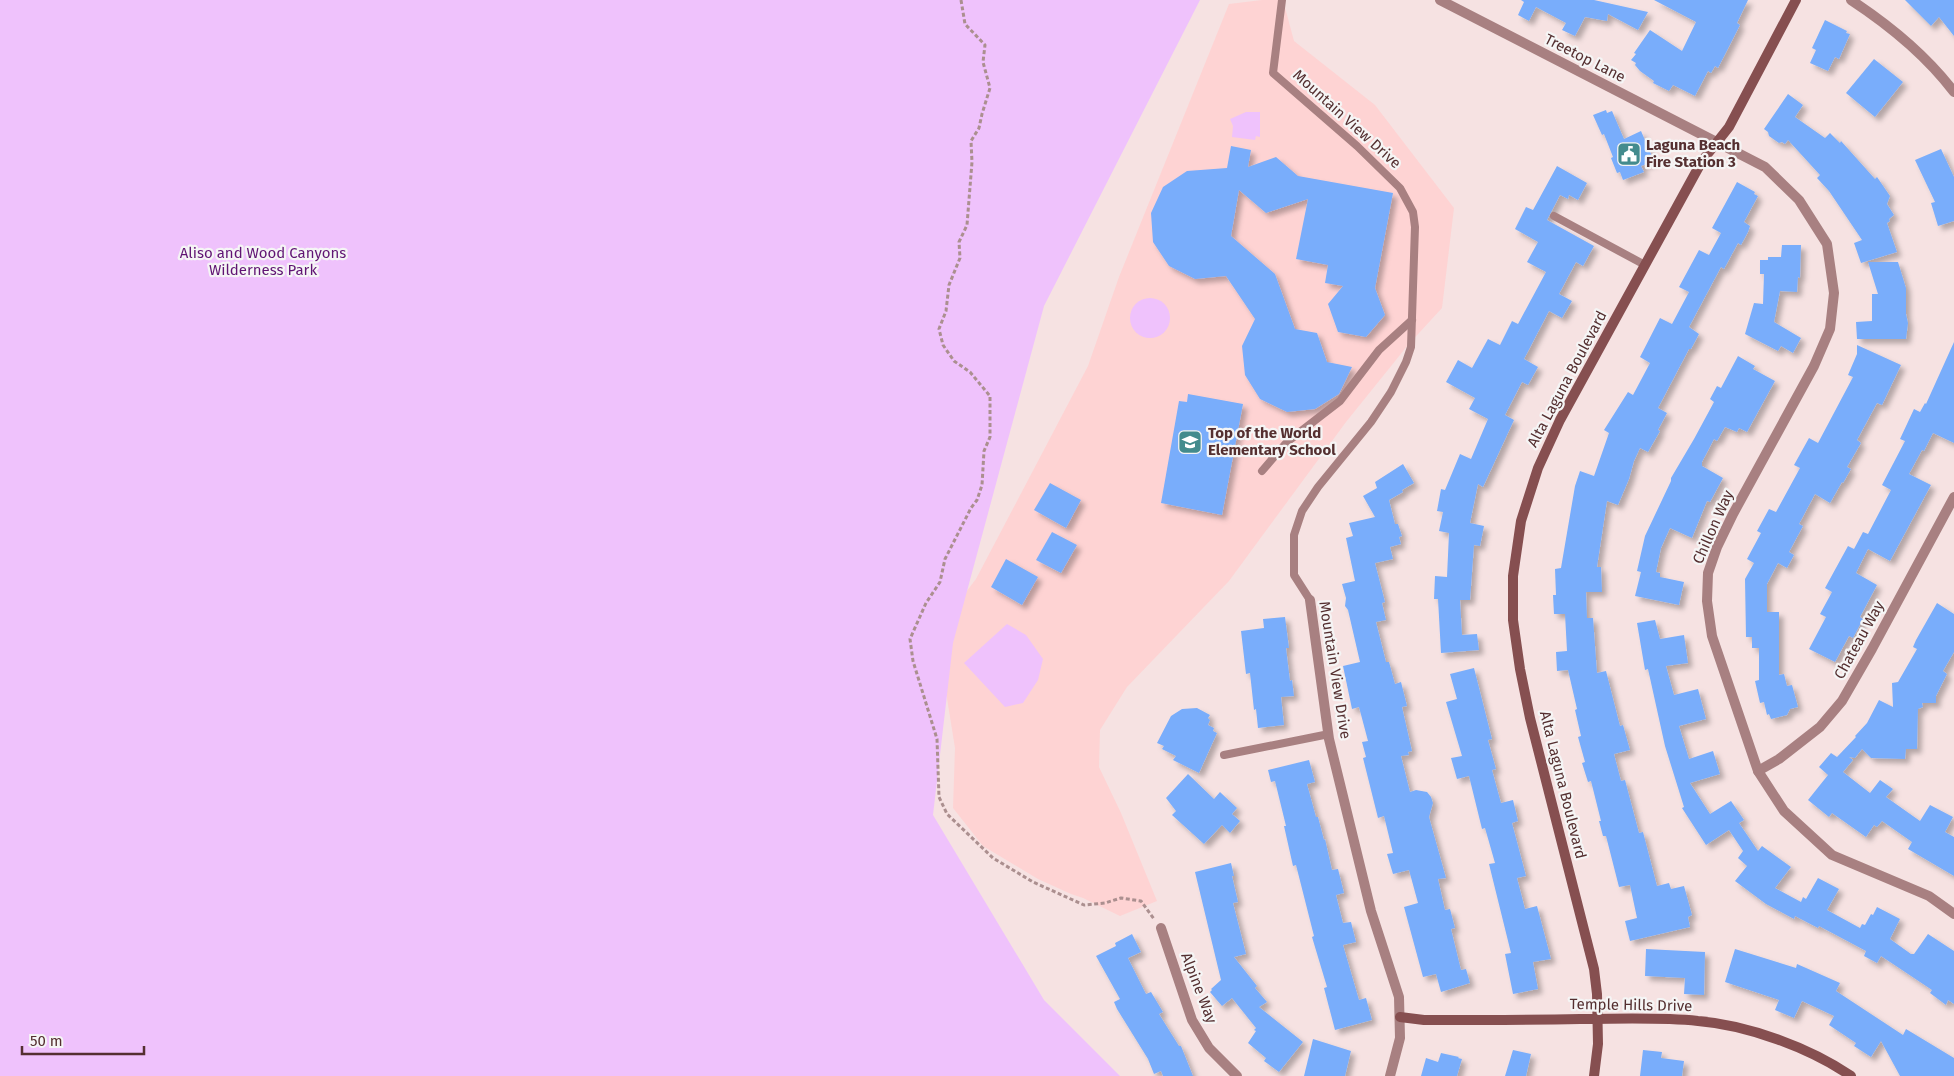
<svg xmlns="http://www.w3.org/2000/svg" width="1954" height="1076" viewBox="0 0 1954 1076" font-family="'Fira Sans',sans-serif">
  <defs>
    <filter id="shadow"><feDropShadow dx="4.5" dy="4.5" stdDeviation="2.5" flood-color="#0004"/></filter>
  </defs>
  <rect width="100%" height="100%" fill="#f6e2e2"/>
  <path fill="#fed3d3" d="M 1262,0 L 1283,0 L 1294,41 L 1375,105 L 1454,208 L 1442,308 L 1408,345 L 1346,422 L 1229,581 L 1127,687 L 1100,730 L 1099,767 L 1121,813 L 1157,901 L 1120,916 L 1083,898 L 1071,894 L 1038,879 L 983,846 L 953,808 L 955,748 L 945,686 L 947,617 L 976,579 L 1088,366 L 1119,277 L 1229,4 Z"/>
  <g fill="#efc2fc">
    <path d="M 0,0 L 1200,0 L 1044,306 L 953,643 L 933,815 L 1044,1000 L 1120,1076 L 0,1076 Z"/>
    <path d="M 1246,112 L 1260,112 L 1260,137 L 1256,136 L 1255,140 L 1232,137 L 1233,126 L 1230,119 Z"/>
    <circle cx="1150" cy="318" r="20"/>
    <path d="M 1007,624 L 1026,635 L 1043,659 L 1038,680 L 1023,703 L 1005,707 L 964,663 Z"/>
  </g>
  <g fill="#79adfb" filter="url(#shadow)">
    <path d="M 1521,0 L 1594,0 L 1648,12 L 1638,30 L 1608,14 L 1607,21 L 1585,17 L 1575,36 L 1562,30 L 1566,23 L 1536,7 L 1529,21 L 1518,15 L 1524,2 Z"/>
    <path d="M 1654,0 L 1748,0 L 1737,23 L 1740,25 L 1718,68 L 1715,66 L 1711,73 L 1708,71 L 1695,96 L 1673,85 L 1669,91 L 1653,83 L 1654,81 L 1640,71 L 1635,65 L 1636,63 L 1631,60 L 1636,54 L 1634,53 L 1650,30 L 1682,51 L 1696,22 Z"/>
    <path d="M 1905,0 L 1954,0 L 1954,36 L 1939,17 L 1931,26 Z"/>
    <path d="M 1825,20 L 1847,31 L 1846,33 L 1850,34 L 1839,59 L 1835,57 L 1828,71 L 1810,63 L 1816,50 L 1812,48 Z"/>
    <path d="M 1874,59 L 1903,82 L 1875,117 L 1846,93 Z"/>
    <path d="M 1788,94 L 1803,105 L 1795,117 L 1825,138 L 1830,133 L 1840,143 L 1841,141 L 1875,179 L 1877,177 L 1890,196 L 1887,204 L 1894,215 L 1889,219 L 1890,221 L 1887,223 L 1897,252 L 1861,263 L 1854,243 L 1862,240 L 1829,191 L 1817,178 L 1820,175 L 1788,140 L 1785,144 L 1782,142 L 1779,143 L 1769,136 L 1768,132 L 1764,129 Z"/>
    <path d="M 1606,110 L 1607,113 L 1612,111 L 1624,139 L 1641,131 L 1654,161 L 1641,166 L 1644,172 L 1623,180 L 1620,172 L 1617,173 L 1611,158 L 1613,157 L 1604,134 L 1602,135 L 1593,115 Z"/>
    <path d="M 1231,146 L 1251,150 L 1248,167 L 1276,157 L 1298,176 L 1393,193 L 1375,288 L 1385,315 L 1366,337 L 1338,332 L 1328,304 L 1343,286 L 1325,283 L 1328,265 L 1296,259 L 1308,199 L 1266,213 L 1239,190 L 1231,236 L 1275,274 L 1295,329 L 1317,333 L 1327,362 L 1352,367 L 1339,394 L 1315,409 L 1287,412 L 1260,399 L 1245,375 L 1242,346 L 1255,319 L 1226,276 L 1195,279 L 1169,266 L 1153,242 L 1151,213 L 1163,187 L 1187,171 L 1227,168 Z"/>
    <path d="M 1941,149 L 1954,177 L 1954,221 L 1938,226 L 1931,203 L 1935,202 L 1915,160 Z"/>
    <path d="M 1557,166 L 1587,183 L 1578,200 L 1569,195 L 1568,199 L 1560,195 L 1547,220 L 1594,246 L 1583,266 L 1576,262 L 1559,294 L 1572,301 L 1562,318 L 1549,311 L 1524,359 L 1538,367 L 1528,385 L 1522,382 L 1505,415 L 1514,420 L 1483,487 L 1478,484 L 1470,523 L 1484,526 L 1480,546 L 1474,545 L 1470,600 L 1460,600 L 1462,635 L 1477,634 L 1479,650 L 1441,653 L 1438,599 L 1434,599 L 1435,576 L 1447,577 L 1449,533 L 1439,531 L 1443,512 L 1437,511 L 1441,489 L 1445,490 L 1460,454 L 1471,459 L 1488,419 L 1469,409 L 1475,398 L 1446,382 L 1458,360 L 1472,368 L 1488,339 L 1500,345 L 1512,321 L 1518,324 L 1546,272 L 1527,262 L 1538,242 L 1515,229 L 1526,207 L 1533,210 Z"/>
    <path d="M 1737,182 L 1755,192 L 1754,194 L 1758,196 L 1744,222 L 1750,226 L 1748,232 L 1741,245 L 1738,243 L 1724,269 L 1721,267 L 1689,327 L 1699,334 L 1691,349 L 1689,349 L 1658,408 L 1667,413 L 1658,430 L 1660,431 L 1648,452 L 1640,448 L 1634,461 L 1629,479 L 1618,505 L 1607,501 L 1597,567 L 1601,567 L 1602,592 L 1586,592 L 1587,618 L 1593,618 L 1597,673 L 1606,671 L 1620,726 L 1623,725 L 1630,750 L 1614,754 L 1621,781 L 1625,780 L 1639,833 L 1643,832 L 1657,886 L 1669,883 L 1671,889 L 1684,886 L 1692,915 L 1688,917 L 1690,927 L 1630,941 L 1625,921 L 1637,918 L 1630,885 L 1619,887 L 1606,836 L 1603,836 L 1599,821 L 1601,821 L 1591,781 L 1588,782 L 1582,763 L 1585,762 L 1578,737 L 1581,736 L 1575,710 L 1577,709 L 1568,670 L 1557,671 L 1556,652 L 1567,651 L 1565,614 L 1554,614 L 1553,595 L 1556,595 L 1555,569 L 1561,568 L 1575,486 L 1580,471 L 1594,476 L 1609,433 L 1604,430 L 1628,392 L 1633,395 L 1650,363 L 1640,357 L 1660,318 L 1672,324 L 1689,292 L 1679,287 L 1699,250 L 1709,255 L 1721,233 L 1712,228 Z"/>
    <path d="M 1782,245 L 1801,245 L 1800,278 L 1798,277 L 1797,292 L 1780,291 L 1774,322 L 1801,338 L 1793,353 L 1781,346 L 1778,351 L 1745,334 L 1754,303 L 1763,304 L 1764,274 L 1760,274 L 1760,260 L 1768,260 L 1768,257 L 1781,257 Z"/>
    <path d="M 1868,262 L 1898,262 L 1906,288 L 1906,314 L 1908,323 L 1906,339 L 1857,339 L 1856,322 L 1872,321 L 1872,294 L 1878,294 Z"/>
    <path d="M 1954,342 L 1954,443 L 1933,433 L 1924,451 L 1922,450 L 1909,474 L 1931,485 L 1890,561 L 1868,549 L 1856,573 L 1877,585 L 1860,617 L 1863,619 L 1853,638 L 1849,636 L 1835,662 L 1809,649 L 1826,617 L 1820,614 L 1832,592 L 1825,588 L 1848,546 L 1854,549 L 1863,532 L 1868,534 L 1891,490 L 1882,485 L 1905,441 L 1900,439 L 1914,409 L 1920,412 L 1925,403 L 1926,404 Z"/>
    <path d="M 1857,345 L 1901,365 L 1882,405 L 1877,403 L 1857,440 L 1861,443 L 1847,467 L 1851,469 L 1843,483 L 1842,482 L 1830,503 L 1815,494 L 1799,524 L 1803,526 L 1789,552 L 1794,555 L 1787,568 L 1778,563 L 1767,584 L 1767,612 L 1779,612 L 1779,675 L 1784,674 L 1787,686 L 1792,685 L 1798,707 L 1790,709 L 1787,715 L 1771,719 L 1769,714 L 1767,715 L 1764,702 L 1760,703 L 1755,681 L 1759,680 L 1759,648 L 1752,648 L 1752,637 L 1746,637 L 1745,579 L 1754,563 L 1747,559 L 1761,533 L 1757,531 L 1769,509 L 1776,512 L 1800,468 L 1794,465 L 1809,438 L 1818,443 L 1853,377 L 1848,375 L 1857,354 Z"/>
    <path d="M 1738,356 L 1755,366 L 1753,369 L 1775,381 L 1747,432 L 1739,428 L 1737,432 L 1725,427 L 1717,441 L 1714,439 L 1702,462 L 1702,466 L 1723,478 L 1710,502 L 1707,501 L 1692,538 L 1670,528 L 1661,548 L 1656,572 L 1660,573 L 1660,577 L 1684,582 L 1679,605 L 1635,596 L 1641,572 L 1637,571 L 1645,536 L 1671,481 L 1671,478 L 1694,439 L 1714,402 L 1710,399 L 1717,386 L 1721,388 Z"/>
    <path d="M 1188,394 L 1243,404 L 1222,515 L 1161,503 L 1179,401 L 1187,402 Z"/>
    <path d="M 1403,464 L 1414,483 L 1402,490 L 1403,492 L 1389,500 L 1395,524 L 1398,524 L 1402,536 L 1399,537 L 1401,544 L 1390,547 L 1393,559 L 1375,563 L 1385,602 L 1382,603 L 1386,620 L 1376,622 L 1386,662 L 1389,662 L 1395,684 L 1401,682 L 1407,706 L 1402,707 L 1412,751 L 1408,752 L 1409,755 L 1401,756 L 1410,792 L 1416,790 L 1427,792 L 1431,797 L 1433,803 L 1429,817 L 1446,878 L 1438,879 L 1445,910 L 1450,909 L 1455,928 L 1451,929 L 1461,970 L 1466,969 L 1470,983 L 1441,992 L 1436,974 L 1423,977 L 1404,907 L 1418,903 L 1409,870 L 1393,874 L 1387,854 L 1393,853 L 1384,816 L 1378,818 L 1363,758 L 1366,757 L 1362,742 L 1368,741 L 1359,707 L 1352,709 L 1343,666 L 1360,662 L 1348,610 L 1345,606 L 1346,598 L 1342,584 L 1355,581 L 1346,538 L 1353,536 L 1349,523 L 1375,517 L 1363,496 L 1377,488 L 1375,482 Z"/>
    <path d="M 1050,483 L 1081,500 L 1066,528 L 1034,510 Z"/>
    <path d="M 1052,532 L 1077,545 L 1061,573 L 1036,560 Z"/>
    <path d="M 1006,559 L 1038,577 L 1022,605 L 991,587 Z"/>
    <path d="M 1937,603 L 1954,614 L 1954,652 L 1943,671 L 1947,674 L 1936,696 L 1936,703 L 1922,703 L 1923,707 L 1918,709 L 1917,749 L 1906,749 L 1905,759 L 1871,758 L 1862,749 L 1855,758 L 1849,757 L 1853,760 L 1843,772 L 1870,793 L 1880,780 L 1893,789 L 1886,797 L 1920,821 L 1930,805 L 1953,817 L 1945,832 L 1954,837 L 1954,876 L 1908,849 L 1912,842 L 1882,821 L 1877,827 L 1874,825 L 1866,837 L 1832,813 L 1829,817 L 1808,800 L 1828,775 L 1819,767 L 1831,753 L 1837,757 L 1856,737 L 1855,736 L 1867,723 L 1879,700 L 1893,707 L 1892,683 L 1898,682 L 1917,649 L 1913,647 L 1916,640 Z"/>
    <path d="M 1285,617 L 1289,648 L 1286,648 L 1290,681 L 1292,680 L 1294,696 L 1281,697 L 1284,725 L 1258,728 L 1256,709 L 1254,710 L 1250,673 L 1246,674 L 1241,631 L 1264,628 L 1263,619 Z"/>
    <path d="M 1655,620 L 1660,639 L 1684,635 L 1688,663 L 1666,666 L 1674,695 L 1698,689 L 1706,719 L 1679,726 L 1689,759 L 1713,751 L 1720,774 L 1690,783 L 1710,814 L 1731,801 L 1744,820 L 1739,823 L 1758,851 L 1762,846 L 1791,867 L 1775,888 L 1801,902 L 1803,897 L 1806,899 L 1818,878 L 1839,889 L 1827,910 L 1860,928 L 1862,924 L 1865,925 L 1871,914 L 1873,915 L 1877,907 L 1900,919 L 1890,939 L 1911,954 L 1914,954 L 1928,934 L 1954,951 L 1954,1004 L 1948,1000 L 1946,1005 L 1930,993 L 1932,990 L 1881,956 L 1877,963 L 1864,956 L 1866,951 L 1819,926 L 1818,928 L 1795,916 L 1794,919 L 1766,904 L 1735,881 L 1747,866 L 1738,858 L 1743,851 L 1729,830 L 1706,845 L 1682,808 L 1684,807 L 1665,746 L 1648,669 L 1645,670 L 1637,623 Z"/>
    <path d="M 1474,668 L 1492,739 L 1488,740 L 1496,769 L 1492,770 L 1501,803 L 1513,800 L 1518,821 L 1512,823 L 1526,876 L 1517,878 L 1525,909 L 1537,906 L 1551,959 L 1533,962 L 1538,989 L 1513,994 L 1505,954 L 1511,953 L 1489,864 L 1495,863 L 1485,828 L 1482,829 L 1469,776 L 1457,779 L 1451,758 L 1462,756 L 1446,702 L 1457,699 L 1450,674 Z"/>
    <path d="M 1197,708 L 1210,715 L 1208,718 L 1210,720 L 1208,725 L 1214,728 L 1213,731 L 1217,733 L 1199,773 L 1173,760 L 1176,756 L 1162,749 L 1164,746 L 1157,743 L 1171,716 L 1182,709 Z"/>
    <path d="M 1309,760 L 1315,782 L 1307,784 L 1316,817 L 1318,817 L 1324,840 L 1325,839 L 1332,870 L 1338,869 L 1344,893 L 1336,895 L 1343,923 L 1351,922 L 1356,942 L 1343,945 L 1359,1000 L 1366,998 L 1372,1020 L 1335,1030 L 1324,988 L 1327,987 L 1312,937 L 1314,936 L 1296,865 L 1293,866 L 1284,826 L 1286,826 L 1275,781 L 1271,782 L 1268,770 Z"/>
    <path d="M 1188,774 L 1214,799 L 1220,792 L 1237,808 L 1232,814 L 1240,821 L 1230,833 L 1222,825 L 1204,844 L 1172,815 L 1176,811 L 1166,798 Z"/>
    <path d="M 1231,863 L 1234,876 L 1232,876 L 1238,902 L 1233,903 L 1246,954 L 1234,957 L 1257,986 L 1255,988 L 1267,1002 L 1259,1007 L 1303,1042 L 1279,1072 L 1264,1061 L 1266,1058 L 1248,1043 L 1256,1031 L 1254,1030 L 1256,1028 L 1232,998 L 1222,1006 L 1210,992 L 1212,990 L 1211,989 L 1221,980 L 1195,872 Z"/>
    <path d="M 1132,934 L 1141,952 L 1128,958 L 1146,994 L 1151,992 L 1163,1012 L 1159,1014 L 1179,1046 L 1181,1046 L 1193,1076 L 1163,1076 L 1161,1071 L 1154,1074 L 1148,1059 L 1117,1009 L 1114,1002 L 1120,999 L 1096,956 L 1116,946 L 1115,943 Z"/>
    <path d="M 1646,949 L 1705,952 L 1704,995 L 1684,994 L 1685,978 L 1645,976 Z"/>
    <path d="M 1735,949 L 1796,968 L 1797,964 L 1840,983 L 1836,991 L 1903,1035 L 1906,1029 L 1954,1058 L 1954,1076 L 1900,1076 L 1881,1041 L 1871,1057 L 1854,1046 L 1856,1043 L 1829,1025 L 1834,1016 L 1802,1001 L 1794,1018 L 1775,1010 L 1779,1000 L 1725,982 Z"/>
    <path d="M 1313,1039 L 1351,1051 L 1345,1076 L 1304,1076 Z"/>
    <path d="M 1513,1050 L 1531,1054 L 1526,1076 L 1505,1076 Z"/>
    <path d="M 1643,1050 L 1662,1052 L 1661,1058 L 1684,1061 L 1682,1076 L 1640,1076 Z"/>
    <path d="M 1441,1053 L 1459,1057 L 1458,1058 L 1462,1059 L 1457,1076 L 1421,1076 L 1426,1058 L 1438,1062 Z"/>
  </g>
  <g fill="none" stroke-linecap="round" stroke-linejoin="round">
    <path stroke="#ab8f8f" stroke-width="3" stroke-dasharray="4 2.5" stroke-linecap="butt" d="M 961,0 L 965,24 L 985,45 L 983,62 L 990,88 L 982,114 L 979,128 L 971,141 L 972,162 L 967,225 L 959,242 L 960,258 L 949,285 L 946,311 L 939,329 L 943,345 L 954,361 L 970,372 L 990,396 L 990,437 L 984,451 L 982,485 L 977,500 L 971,508 L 945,559 L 940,582 L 926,603 L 910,639 L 913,661 L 937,739 L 939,797 L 947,814 L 993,858 L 1033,882 L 1084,905 L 1105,903 L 1121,898 L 1141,901 L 1154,919"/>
    <g stroke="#a88081" stroke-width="8">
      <path d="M 1282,0 L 1273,73 L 1357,146 L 1400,188 L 1413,212 L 1415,227 L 1411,347 L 1406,362 L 1391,392 L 1371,422 L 1318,487 L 1302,511 L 1294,535 L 1294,575 L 1310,600"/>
      <path d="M 1554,216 L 1645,265"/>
      <path d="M 1262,471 L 1287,442 L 1340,401 L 1379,350 L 1412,320"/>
      <path d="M 1224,755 L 1329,734"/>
    </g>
    <g stroke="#a88081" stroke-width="10">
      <path d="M 1440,0 L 1765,167 L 1799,200 L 1827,244 L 1834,293 L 1830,329 L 1814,366 L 1733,514 L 1717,547 L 1708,573 L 1707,601 L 1712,636 L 1758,771 L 1784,811 L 1832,855 L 1929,896 L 1954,914"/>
      <path d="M 1851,0 C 1889,25 1926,55 1954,92"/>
      <path d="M 1310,600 L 1329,739 L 1371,911 L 1399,997 L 1400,1038 L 1390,1076"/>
      <path d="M 1758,771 L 1779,759 L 1820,727 L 1842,701 L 1872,649 L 1954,497"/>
      <path d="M 1161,928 L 1192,1020 L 1209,1048 L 1237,1076"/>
    </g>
    <g stroke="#864f50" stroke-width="10">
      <path d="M 1400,1017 L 1424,1020 C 1476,1020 1528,1020 1580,1019 C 1620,1019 1659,1017 1698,1021 C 1748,1025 1810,1048 1851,1076"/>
      <path d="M 1594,1076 L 1598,1044 L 1597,994 L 1594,969 L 1530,718 L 1520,669 L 1513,620 L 1513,576 L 1521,521 L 1538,468 L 1560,420 L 1702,161 L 1729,127 L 1796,0"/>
    </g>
  </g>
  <defs>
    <g id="civic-square" transform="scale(1.25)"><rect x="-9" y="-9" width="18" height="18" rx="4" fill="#438b8d" stroke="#f5f5f5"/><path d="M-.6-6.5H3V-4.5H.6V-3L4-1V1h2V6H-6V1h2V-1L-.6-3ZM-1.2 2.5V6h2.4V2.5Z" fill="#fff"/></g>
    <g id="school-square" transform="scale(1.25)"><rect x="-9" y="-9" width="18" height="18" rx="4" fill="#438b8d" stroke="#f5f5f5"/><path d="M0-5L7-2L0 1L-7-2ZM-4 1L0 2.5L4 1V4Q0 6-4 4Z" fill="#fff"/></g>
  </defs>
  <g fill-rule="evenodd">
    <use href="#civic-square" x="1629" y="154"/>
    <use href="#school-square" x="1190" y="442"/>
  </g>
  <g text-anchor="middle" stroke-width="4.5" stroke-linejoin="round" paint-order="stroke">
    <g font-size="15" fill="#542f30" stroke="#f5f5f5">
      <text transform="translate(1585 58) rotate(27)" y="5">Treetop Lane</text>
      <text transform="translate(1347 119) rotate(42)" y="5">Mountain View Drive</text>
      <text transform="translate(1567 379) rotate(-62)" y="5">Alta Laguna Boulevard</text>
      <text transform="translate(1713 527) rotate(-66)" y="5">Chillon Way</text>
      <text transform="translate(1859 640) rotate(-61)" y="5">Chateau Way</text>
      <text transform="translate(1335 670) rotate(81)" y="5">Mountain View Drive</text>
      <text transform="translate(1563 785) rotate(76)" y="5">Alta Laguna Boulevard</text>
      <text transform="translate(1199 988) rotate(69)" y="5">Alpine Way</text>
      <text transform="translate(1631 1005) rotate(1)" y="5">Temple Hills Drive</text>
    </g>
    <g font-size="15" font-weight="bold" fill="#542f30" stroke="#f5f5f5" text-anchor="start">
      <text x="1646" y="150">Laguna Beach<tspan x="1646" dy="17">Fire Station 3</tspan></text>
      <text x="1208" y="438">Top of the World<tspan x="1208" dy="17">Elementary School</tspan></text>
    </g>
    <g font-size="15" fill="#601473" stroke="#f5f5f5">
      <text x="263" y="258">Aliso and Wood Canyons<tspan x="263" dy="17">Wilderness Park</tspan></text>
    </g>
  </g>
  <path d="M22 1046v8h122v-8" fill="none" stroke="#542f30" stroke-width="2.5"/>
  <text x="30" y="1046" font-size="15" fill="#542f30" stroke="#f5f5f5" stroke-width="4" paint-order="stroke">50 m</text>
</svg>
